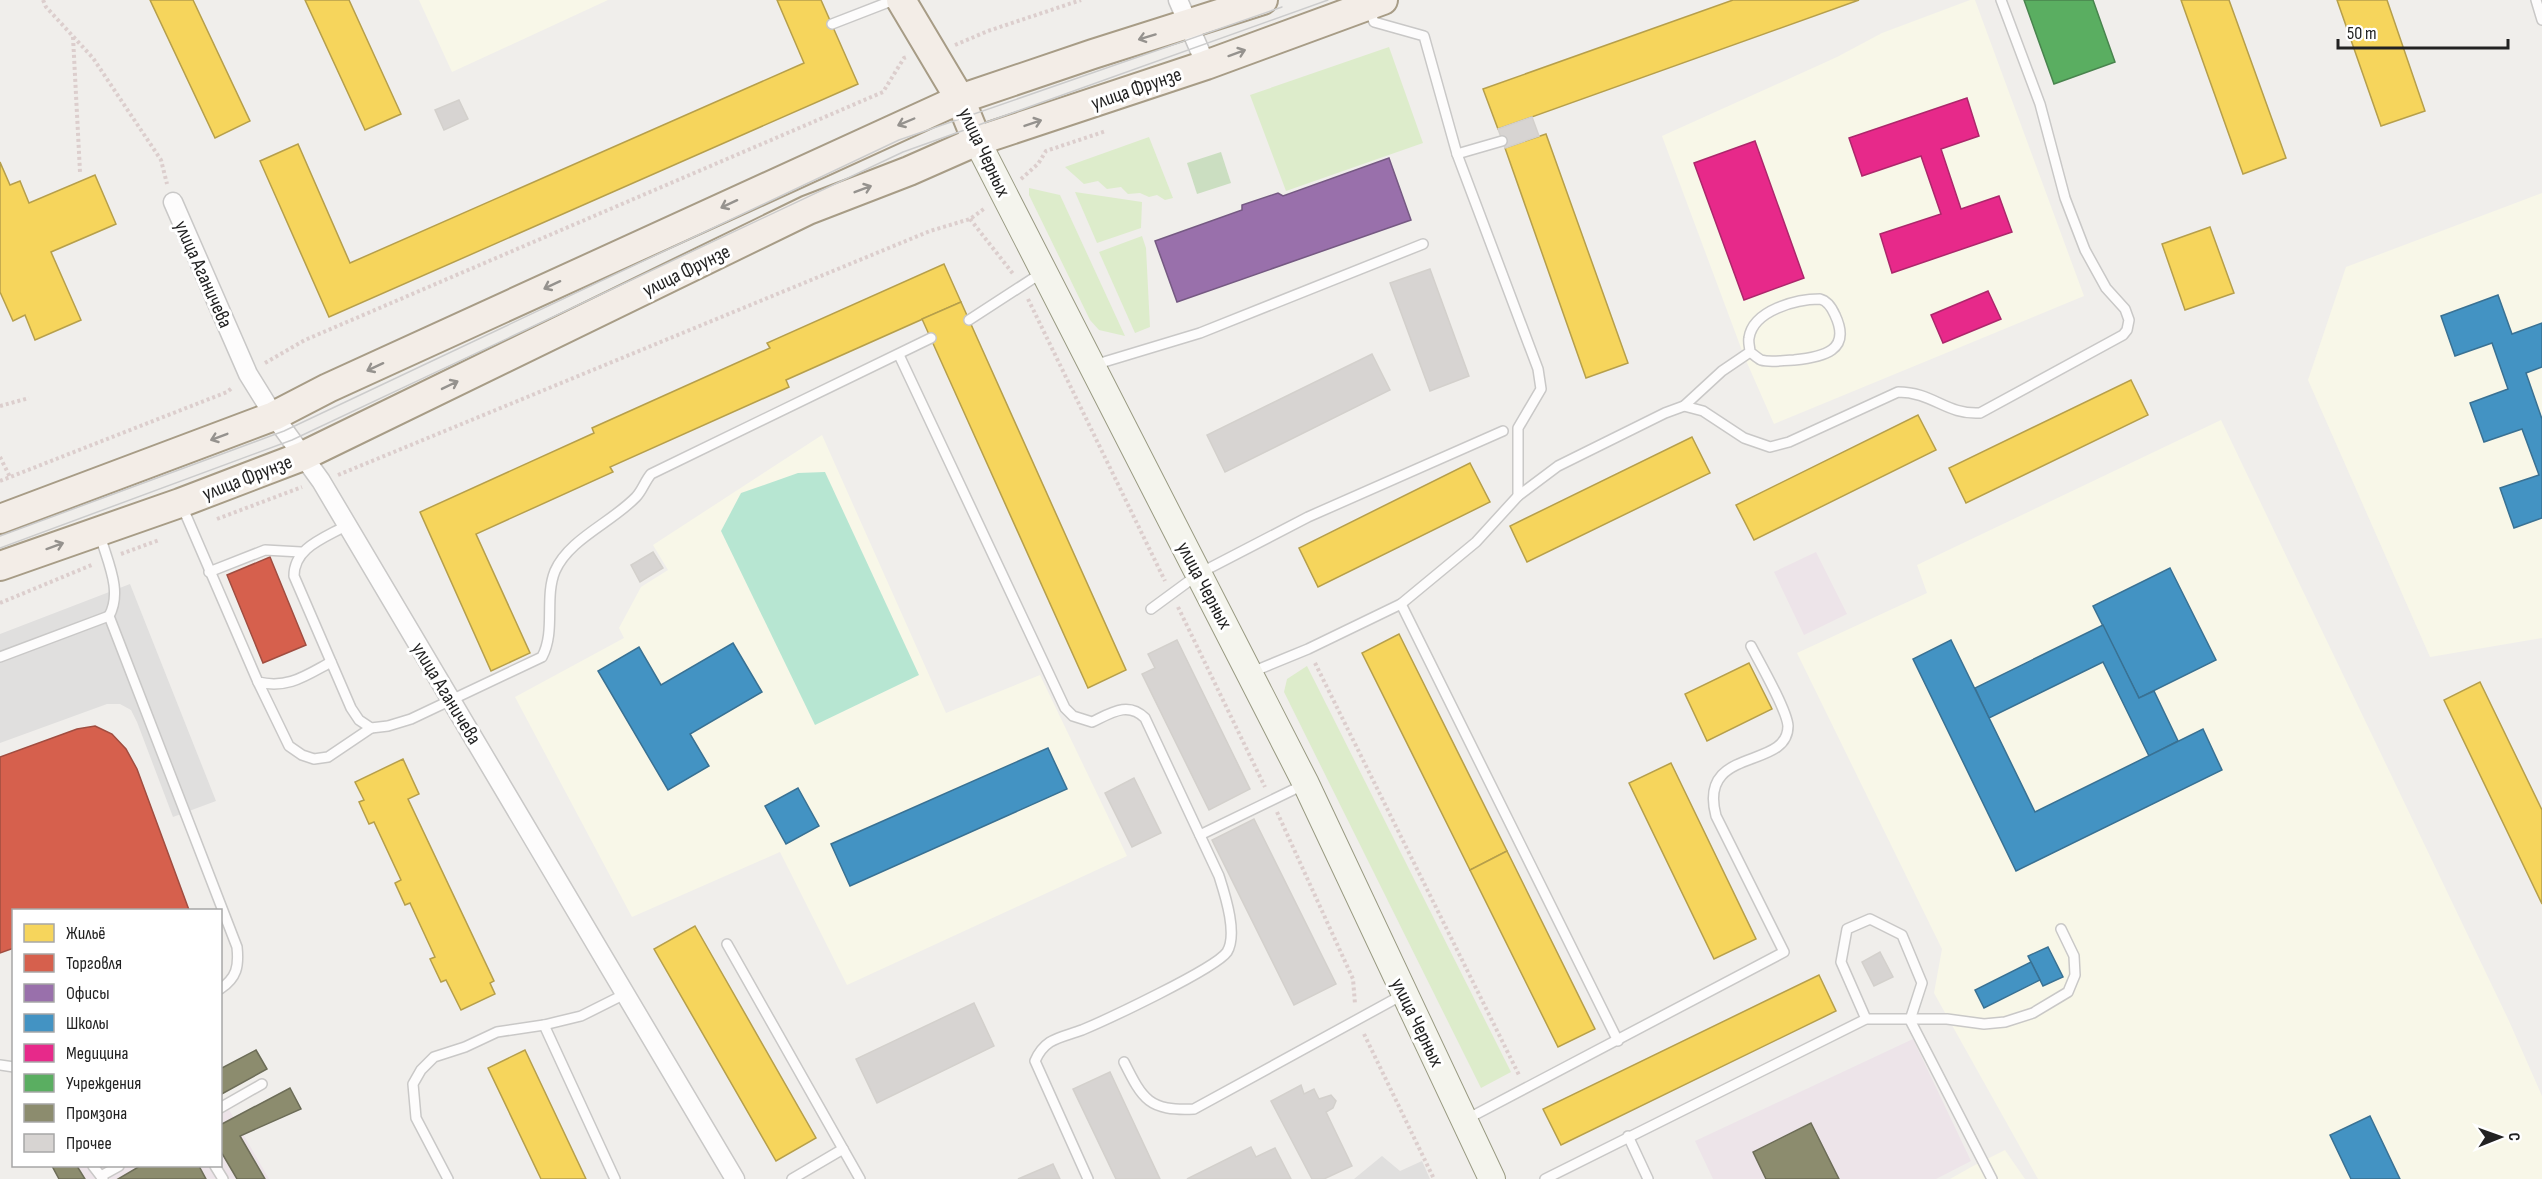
<svg xmlns="http://www.w3.org/2000/svg" width="2542" height="1179" viewBox="0 0 2542 1179" font-family="'Sofia Sans Condensed',sans-serif">
  <rect width="100%" height="100%" fill="#f0eeeb"/>
  <g fill="#ede4e9">
    <path d="M 1816,552 L 1847,614 L 1804,635 L 1774,572 Z"/>
    <path d="M 1913,1039 L 1971,1161 L 1936,1179 L 1713,1179 L 1695,1141 Z"/>
    <path d="M 221,1096 L 269,1179 L 67,1179 L 59,1166 L 220,1166 Z"/>
  </g>
  <g fill="#f8f7e8">
    <path d="M 419,0 L 608,0 L 452,72 Z"/>
    <path d="M 1970,0 L 1975,0 L 2084,296 L 1774,424 L 1744,356 L 1662,136 L 1837,57 L 1882,33 Z"/>
    <path d="M 2542,193 L 2542,638 L 2430,657 L 2308,380 L 2346,267 Z"/>
    <path d="M 2221,420 L 2509,1021 L 2542,1096 L 2542,1179 L 2038,1179 L 1934,993 L 1942,949 L 1797,653 L 1927,593 L 1917,565 Z"/>
    <path d="M 822,435 L 946,713 L 1040,675 L 1127,856 L 847,985 L 780,852 L 632,917 L 515,697 L 624,638 L 619,628 L 641,587 L 668,570 L 653,545 Z"/>
    <path d="M 2005,1150 L 2025,1179 L 1950,1179 L 1973,1166 Z"/>
  </g>
  <g fill="#ddeccb">
    <path d="M 1389,47 L 1423,143 L 1286,191 L 1250,95 Z"/>
    <path d="M 1149,137 L 1173,198 L 1165,200 L 1157,195 L 1149,197 L 1140,193 L 1128,194 L 1121,187 L 1107,189 L 1098,181 L 1084,184 L 1065,167 Z"/>
    <path d="M 1029,188 L 1060,195 L 1125,336 L 1099,330 L 1090,320 L 1029,195 Z"/>
    <path d="M 1075,192 L 1142,202 L 1141,228 L 1097,243 Z"/>
    <path d="M 1142,236 L 1146,248 L 1150,327 L 1135,333 L 1099,252 Z"/>
    <path d="M 1307,666 L 1511,1072 L 1481,1088 L 1284,692 L 1287,679 Z"/>
  </g>
  <path fill="#cbdec1" d="M 1221,152 L 1231,183 L 1197,194 L 1187,163 Z"/>
  <path fill="#b7e6d2" d="M 825,472 L 919,675 L 815,725 L 721,531 L 741,493 L 798,473 Z"/>
  <g fill="#e0dfde">
    <path d="M 130,584 L 216,801 L 173,817 L 137,722 L 131,710 L 120,704 L 107,704 L 0,743 L 0,634 Z"/>
    <path d="M 1382,1156 L 1400,1171 L 1422,1161 L 1430,1179 L 1354,1179 Z"/>
  </g>
  <g fill="#f6d55c" stroke="#b69f4b" stroke-width="1.5">
    <path d="M 150,0 L 193,0 L 250,121 L 215,138 Z"/>
    <path d="M 305,0 L 349,0 L 401,114 L 365,130 Z"/>
    <path d="M 777,0 L 821,0 L 858,84 L 329,317 L 260,161 L 298,144 L 350,263 L 804,63 Z"/>
    <path d="M 1733,0 L 1859,0 L 1498,129 L 1483,89 Z"/>
    <path d="M 2181,0 L 2229,0 L 2286,158 L 2243,174 Z"/>
    <path d="M 2337,0 L 2387,0 L 2425,111 L 2381,126 Z"/>
    <path d="M 1546,134 L 1628,363 L 1586,378 L 1505,148 Z"/>
    <path d="M 0,162 L 10,185 L 20,181 L 29,203 L 95,175 L 116,224 L 51,252 L 81,320 L 35,340 L 25,315 L 13,321 L 0,292 Z"/>
    <path d="M 2210,227 L 2234,293 L 2185,310 L 2162,244 Z"/>
    <path d="M 944,264 L 961,302 L 786,380 L 789,387 L 610,467 L 613,472 L 476,534 L 530,653 L 491,671 L 420,512 L 594,433 L 592,428 L 770,348 L 767,343 Z"/>
    <path d="M 961,302 L 1126,670 L 1088,688 L 922,319 Z"/>
    <path d="M 2131,380 L 2148,415 L 1966,503 L 1949,468 Z"/>
    <path d="M 1918,415 L 1936,450 L 1754,540 L 1736,505 Z"/>
    <path d="M 1692,437 L 1710,473 L 1527,562 L 1510,526 Z"/>
    <path d="M 1470,463 L 1490,502 L 1318,587 L 1299,548 Z"/>
    <path d="M 1399,634 L 1507,851 L 1470,870 L 1362,653 Z"/>
    <path d="M 1749,663 L 1772,709 L 1707,741 L 1685,694 Z"/>
    <path d="M 2480,682 L 2542,810 L 2542,904 L 2444,700 Z"/>
    <path d="M 403,759 L 419,794 L 408,799 L 494,981 L 490,983 L 495,994 L 461,1010 L 446,980 L 441,982 L 430,959 L 435,957 L 410,903 L 405,905 L 395,883 L 401,880 L 374,822 L 369,824 L 359,802 L 364,800 L 355,782 Z"/>
    <path d="M 1671,763 L 1756,939 L 1714,959 L 1629,783 Z"/>
    <path d="M 1507,851 L 1595,1029 L 1558,1047 L 1470,870 Z"/>
    <path d="M 695,926 L 816,1138 L 776,1161 L 654,949 Z"/>
    <path d="M 1819,975 L 1836,1011 L 1561,1145 L 1543,1109 Z"/>
    <path d="M 525,1050 L 586,1179 L 541,1179 L 488,1068 Z"/>
  </g>
  <g fill="#d6604d" stroke="#a04d40" stroke-width="1.5">
    <path d="M 270,557 L 306,645 L 263,663 L 227,575 Z"/>
    <path d="M 95,726 L 112,734 L 126,749 L 137,769 L 189,910 L 14,910 L 14,948 L 0,953 L 0,757 L 77,729 Z"/>
  </g>
  <path fill="#9970ab" stroke="#755982" stroke-width="1.5" d="M 1389,158 L 1411,220 L 1177,302 L 1155,241 L 1242,210 L 1242,205 L 1278,193 L 1283,196 Z"/>
  <g fill="#4393c3" stroke="#397193" stroke-width="1.5">
    <path d="M 2498,295 L 2512,334 L 2542,323 L 2542,367 L 2526,373 L 2542,419 L 2542,518 L 2514,528 L 2500,488 L 2539,475 L 2522,429 L 2484,442 L 2470,403 L 2508,389 L 2492,343 L 2455,356 L 2441,316 Z"/>
    <path d="M 2170,568 L 2216,660 L 2139,698 L 2093,606 Z"/>
    <path d="M 2103,625 L 2139,698 L 2154,691 L 2178,741 L 2149,756 L 2103,662 L 1989,718 L 1975,688 Z"/>
    <path d="M 1951,640 L 2035,812 L 2203,729 L 2222,770 L 2016,871 L 1913,659 Z"/>
    <path d="M 733,643 L 762,692 L 690,734 L 709,766 L 668,790 L 598,671 L 639,647 L 661,685 Z"/>
    <path d="M 1048,748 L 1067,789 L 850,886 L 831,844 Z"/>
    <path d="M 798,788 L 819,826 L 786,844 L 765,806 Z"/>
    <path d="M 2048,947 L 2063,977 L 2043,986 L 2028,956 Z"/>
    <path d="M 2031,962 L 2040,980 L 1984,1008 L 1975,990 Z"/>
    <path d="M 2370,1116 L 2400,1179 L 2351,1179 L 2330,1135 Z"/>
  </g>
  <g fill="#e7298a" stroke="#ac276b" stroke-width="1.5">
    <path d="M 1967,98 L 1979,136 L 1941,149 L 1961,209 L 1999,196 L 2012,232 L 1892,273 L 1880,234 L 1941,214 L 1921,156 L 1862,176 L 1849,138 Z"/>
    <path d="M 1755,141 L 1804,278 L 1744,300 L 1694,163 Z"/>
    <path d="M 1988,291 L 2001,319 L 1943,343 L 1931,315 Z"/>
  </g>
  <path fill="#5aae61" stroke="#49844e" stroke-width="1.5" d="M 2024,0 L 2093,0 L 2115,62 L 2054,84 Z"/>
  <g fill="#8c8c6e" stroke="#6c6c57" stroke-width="1.5">
    <path d="M 256,1050 L 267,1069 L 220,1095 L 220,1069 Z"/>
    <path d="M 290,1088 L 301,1109 L 240,1136 L 265,1179 L 237,1179 L 220,1150 L 220,1125 Z"/>
    <path d="M 1811,1123 L 1839,1179 L 1766,1179 L 1753,1152 Z"/>
    <path d="M 52,1166 L 77,1166 L 85,1179 L 59,1179 Z"/>
    <path d="M 140,1166 L 199,1166 L 206,1179 L 118,1179 Z"/>
  </g>
  <g fill="#d7d4d2" stroke="#d3d0cc" stroke-width="1.5">
    <path d="M 459,100 L 468,119 L 444,130 L 435,110 Z"/>
    <path d="M 1532,117 L 1539,136 L 1505,148 L 1498,129 Z"/>
    <path d="M 1430,269 L 1469,376 L 1430,391 L 1390,283 Z"/>
    <path d="M 1372,354 L 1390,390 L 1225,472 L 1207,435 Z"/>
    <path d="M 653,552 L 663,568 L 640,582 L 631,565 Z"/>
    <path d="M 1177,640 L 1250,789 L 1209,810 L 1142,674 L 1155,668 L 1148,654 Z"/>
    <path d="M 1134,778 L 1161,833 L 1132,847 L 1105,793 Z"/>
    <path d="M 1254,819 L 1336,984 L 1294,1005 L 1212,840 Z"/>
    <path d="M 1880,952 L 1893,977 L 1874,986 L 1862,962 Z"/>
    <path d="M 974,1003 L 994,1046 L 877,1103 L 856,1059 Z"/>
    <path d="M 1110,1072 L 1160,1179 L 1116,1179 L 1073,1089 Z"/>
    <path d="M 1301,1085 L 1304,1094 L 1314,1089 L 1319,1099 L 1331,1095 L 1336,1101 L 1333,1108 L 1326,1112 L 1352,1166 L 1324,1179 L 1312,1179 L 1271,1101 Z"/>
    <path d="M 1251,1147 L 1256,1157 L 1275,1148 L 1291,1179 L 1187,1179 Z"/>
    <path d="M 1053,1164 L 1060,1179 L 1018,1179 Z"/>
  </g>
  <g fill="none" stroke-linecap="round" stroke-linejoin="round">
    <g stroke="#c9c8c7" stroke-width="12">
      <g id="lane">
        <path d="M 2536,0 L 2542,20"/>
        <path d="M 1369,8 L 1374,22 L 1424,36 L 1457,154 L 1538,369 L 1541,389 L 1518,428 L 1518,496"/>
        <path d="M 832,24 L 894,0"/>
        <path d="M 1457,154 L 1502,141"/>
        <path d="M 969,320 L 1043,272"/>
        <path d="M 899,355 L 1065,708 L 1073,716 L 1092,722 C 1111,713 1128,701 1145,718 L 1219,876 C 1225,895 1238,934 1227,952 C 1215,969 1106,1020 1082,1030 C 1060,1038 1045,1038 1035,1061 L 1088,1179"/>
        <path d="M 1094,365 L 1200,333 L 1423,244"/>
        <path d="M 1684,406 L 1722,371 L 1750,352 C 1750,348 1748,342 1749,338 C 1753,310 1797,299 1820,299 C 1828,301 1832,308 1835,315 C 1852,351 1823,357 1794,360 C 1784,360 1771,363 1761,360 C 1757,358 1753,354 1750,352"/>
        <path d="M 182,506 L 258,682 C 288,689 305,676 331,662"/>
        <path d="M 347,525 C 325,538 294,547 294,576 L 351,708 L 359,720 L 371,728 L 388,726 L 411,719 L 542,657 C 556,631 544,598 555,571 C 569,539 611,523 636,497 C 642,491 645,481 651,474 L 931,338"/>
        <path d="M 100,535 C 107,561 123,591 109,616 L 237,947 C 239,966 237,978 220,989"/>
        <path d="M 209,572 L 265,550 L 301,552"/>
        <path d="M 1401,604 L 1618,1041"/>
        <path d="M 1151,609 L 1200,573 L 1308,517 L 1503,431"/>
        <path d="M 0,657 L 109,616"/>
        <path d="M 1252,672 L 1308,649 L 1401,604 L 1476,542 L 1518,496 L 1558,466 L 1665,413 L 1684,406 L 1703,411 L 1744,438 L 1770,447 L 1789,442 L 1898,392 C 1933,392 1946,415 1980,413 L 2123,335 L 2127,330 L 2129,320 L 2125,309 L 2106,288 L 2085,250 L 2065,198 L 2040,104 L 2001,0"/>
        <path d="M 258,682 L 289,746 L 302,755 L 314,759 L 328,757 L 371,728"/>
        <path d="M 1200,835 L 1303,785"/>
        <path d="M 727,944 L 843,1149"/>
        <path d="M 1866,1019 L 1841,962 L 1847,929 L 1870,919 L 1902,935 L 1922,983 L 1910,1020 L 1992,1179"/>
        <path d="M 544,1025 L 615,1179"/>
        <path d="M 1124,1062 C 1143,1100 1149,1111 1194,1109 L 1404,994"/>
        <path d="M 0,1065 L 14,1067"/>
        <path d="M 220,1108 L 262,1084"/>
        <path d="M 1465,1120 L 1784,952 L 1716,816 C 1697,745 1788,771 1788,726 C 1787,710 1760,663 1751,646"/>
        <path d="M 1628,1136 L 1648,1179"/>
        <path d="M 93,1166 L 103,1179"/>
        <path d="M 215,1166 L 223,1179"/>
        <path d="M 101,1176 L 119,1166"/>
        <path d="M 448,1179 L 416,1118 L 413,1084 L 421,1070 L 434,1057 L 465,1047 L 497,1032 L 544,1025 L 581,1016 L 625,994"/>
        <path d="M 792,1179 L 843,1149 L 860,1179"/>
        <path d="M 1545,1179 L 1866,1019 L 1947,1019 L 1984,1024 L 2005,1022 L 2033,1013 L 2068,992 L 2075,975 L 2074,956 L 2061,929"/>
      </g>
    </g>
    <g stroke="#c9c8c7" stroke-width="21">
      <g id="street">
        <path d="M 1178,0 L 1206,65"/>
        <path d="M 173,202 L 248,374 L 274,416 L 321,481 L 735,1179"/>
      </g>
    </g>
    <g stroke="#999a82" stroke-width="28">
      <path id="secondary" d="M 977,141 L 1306,784 L 1492,1179"/>
    </g>
    <g stroke="#a79c86" stroke-width="32">
      <g id="primary">
        <path d="M 901,0 L 960,99 L 977,141"/>
        <path d="M 0,519 L 274,416 L 328,388 L 960,99 L 1093,54 L 1263,0"/>
        <path d="M 0,566 L 180,503 L 303,456 L 808,210 L 909,171 L 977,141 L 1206,65 L 1383,0"/>
      </g>
    </g>
    <g stroke="#dccecd" stroke-width="4" stroke-dasharray="3 3" stroke-linecap="butt">
      <path d="M 43,0 L 46,7 L 93,58 L 161,160 L 167,184"/>
      <path d="M 73,37 L 80,172"/>
      <path d="M 955,45 L 988,31 L 1081,0"/>
      <path d="M 1021,179 L 1038,164 L 1046,151 L 1106,131"/>
      <path d="M 970,219 L 1014,275"/>
      <path d="M 1028,299 L 1165,581"/>
      <path d="M 265,363 L 305,340 L 883,92 L 904,58 L 907,57"/>
      <path d="M 0,406 L 29,398"/>
      <path d="M 0,457 L 10,477"/>
      <path d="M 338,475 L 930,231 L 970,219 L 985,208"/>
      <path d="M 0,481 L 227,392 L 233,387"/>
      <path d="M 217,519 L 302,487"/>
      <path d="M 121,554 L 159,540"/>
      <path d="M 0,603 L 94,564"/>
      <path d="M 1178,607 L 1265,787"/>
      <path d="M 1315,663 L 1519,1075"/>
      <path d="M 1277,812 L 1353,979 L 1355,1004"/>
      <path d="M 1364,1034 L 1434,1179"/>
    </g>
    <use href="#lane" stroke="#fdfcfc" stroke-width="9"/>
    <use href="#street" stroke="#fdfcfc" stroke-width="18"/>
    <use href="#secondary" stroke="#f4f4ed" stroke-width="26"/>
    <use href="#primary" stroke="#f3ede7" stroke-width="28"/>
    <g stroke="#ccc" stroke-width="1.5">
      <path d="M 0,536 L 284,431 L 899,140 L 1282,7"/>
      <path d="M 0,548 L 292,440 L 903,152 L 1328,0"/>
    </g>
  </g>
  <defs><path id="oneway-shaft" d="M-6 0H5M1.5-3L5.5 0L1.5 3" fill="none" stroke-width="1.6" stroke-linecap="round" stroke-linejoin="round" transform="scale(1.5)"/></defs>
  <g stroke="#95928e">
    <use href="#oneway-shaft" transform="translate(1147 37) rotate(163)"/>
    <use href="#oneway-shaft" transform="translate(1237 53) rotate(-20)"/>
    <use href="#oneway-shaft" transform="translate(906 122) rotate(157)"/>
    <use href="#oneway-shaft" transform="translate(1033 123) rotate(-19)"/>
    <use href="#oneway-shaft" transform="translate(863 189) rotate(-21)"/>
    <use href="#oneway-shaft" transform="translate(729 204) rotate(155)"/>
    <use href="#oneway-shaft" transform="translate(552 285) rotate(155)"/>
    <use href="#oneway-shaft" transform="translate(375 367) rotate(155)"/>
    <use href="#oneway-shaft" transform="translate(450 385) rotate(-26)"/>
    <use href="#oneway-shaft" transform="translate(219 437) rotate(159)"/>
    <use href="#oneway-shaft" transform="translate(55 546) rotate(-20)"/>
  </g>
  <g text-anchor="middle" stroke-width="6" stroke-linejoin="round" paint-order="stroke">
    <g font-size="20" fill="#222" stroke="#fff">
      <text transform="translate(1136 88) rotate(-19)" y="7">улица Фрунзе</text>
      <text transform="translate(985 152) rotate(65)" y="7">улица Черных</text>
      <text transform="translate(686 270) rotate(-26)" y="7">улица Фрунзе</text>
      <text transform="translate(204 274) rotate(66)" y="7">улица Аганичева</text>
      <text transform="translate(247 477) rotate(-21)" y="7">улица Фрунзе</text>
      <text transform="translate(1205 585) rotate(62)" y="7">улица Черных</text>
      <text transform="translate(447 693) rotate(59)" y="7">улица Аганичева</text>
      <text transform="translate(1418 1022) rotate(64)" y="7">улица Черных</text>
    </g>
  </g>
  <rect x="12" y="909" width="210" height="258" fill="#ffffff" stroke="#a7a7a7" stroke-width="1.5"/>
  <rect x="24" y="924" width="30" height="18" fill="#f6d55c" stroke="#a7a7a7" stroke-width="1.5"/>
  <text x="66" y="939" font-size="18" fill="#222222">Жильё</text>
  <rect x="24" y="954" width="30" height="18" fill="#d6604d" stroke="#a7a7a7" stroke-width="1.5"/>
  <text x="66" y="969" font-size="18" fill="#222222">Торговля</text>
  <rect x="24" y="984" width="30" height="18" fill="#9970ab" stroke="#a7a7a7" stroke-width="1.5"/>
  <text x="66" y="999" font-size="18" fill="#222222">Офисы</text>
  <rect x="24" y="1014" width="30" height="18" fill="#4393c3" stroke="#a7a7a7" stroke-width="1.5"/>
  <text x="66" y="1029" font-size="18" fill="#222222">Школы</text>
  <rect x="24" y="1044" width="30" height="18" fill="#e7298a" stroke="#a7a7a7" stroke-width="1.5"/>
  <text x="66" y="1059" font-size="18" fill="#222222">Медицина</text>
  <rect x="24" y="1074" width="30" height="18" fill="#5aae61" stroke="#a7a7a7" stroke-width="1.5"/>
  <text x="66" y="1089" font-size="18" fill="#222222">Учреждения</text>
  <rect x="24" y="1104" width="30" height="18" fill="#8c8c6e" stroke="#a7a7a7" stroke-width="1.5"/>
  <text x="66" y="1119" font-size="18" fill="#222222">Промзона</text>
  <rect x="24" y="1134" width="30" height="18" fill="#d7d4d2" stroke="#a7a7a7" stroke-width="1.5"/>
  <text x="66" y="1149" font-size="18" fill="#222222">Прочее</text>
  <g transform="translate(2500 1137) rotate(89)" stroke="#ffffff" stroke-width="4.5" paint-order="stroke">
  <path d="M0-4.5L10 22L0 15L-10 22Z" fill="#222222"/>
  <text y="-9" font-size="16" font-weight="bold" text-anchor="middle" fill="#222222">С</text>
  </g>
  <path d="M2338 39v9h170v-9" fill="none" stroke="#222222" stroke-width="3"/>
  <text x="2347" y="39" font-size="18" fill="#222222" stroke="#ffffff" stroke-width="4.5" paint-order="stroke">50 m</text>
</svg>
